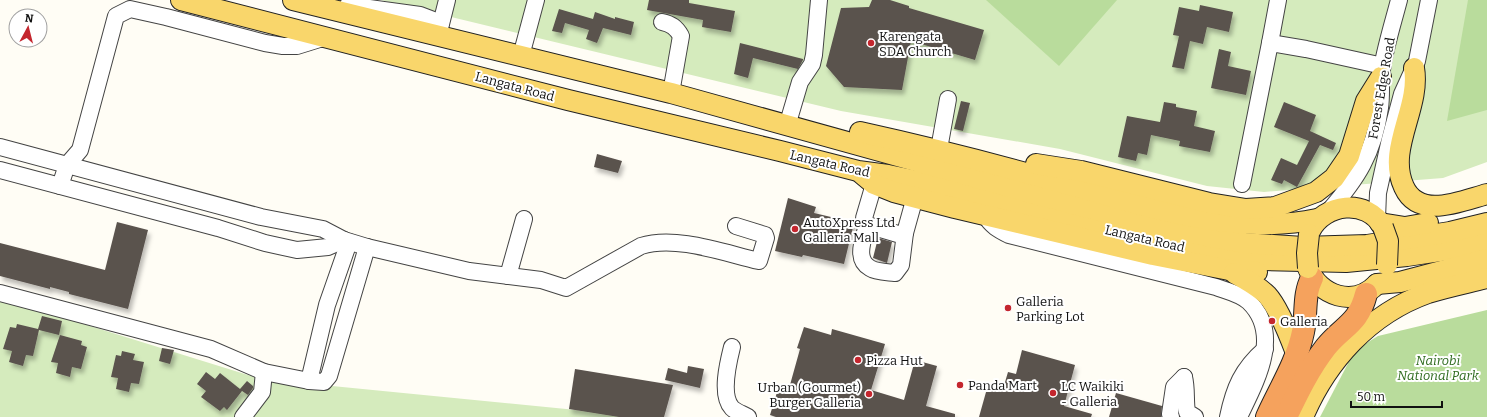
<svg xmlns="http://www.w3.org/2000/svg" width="1487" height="417" viewBox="0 0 1487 417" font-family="Bitter,serif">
  <defs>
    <filter id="shadow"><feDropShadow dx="2.5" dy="4.5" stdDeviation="2" flood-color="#0004"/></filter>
  </defs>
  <rect width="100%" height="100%" fill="#fffdf5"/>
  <g fill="#d5ebbd">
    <path d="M 381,0 L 1487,0 L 1487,162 L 1443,178 L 1264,192 L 1207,186 L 1060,149 L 841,111 Z"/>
    <path d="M 0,298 L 261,379 L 647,417 L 0,417 Z"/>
  </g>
  <g fill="#b9dc9c">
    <path d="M 986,0 L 1117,0 L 1059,66 Z"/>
    <path d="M 1468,0 L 1487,0 L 1487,110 L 1447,121 Z"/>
    <path d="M 1487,310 L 1487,417 L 1320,417 L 1355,350 L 1378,336 Z"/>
  </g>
  <g fill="#5a524d" filter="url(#shadow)">
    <path d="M 649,0 L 689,0 L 689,3 L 735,11 L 731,32 L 702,27 L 703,20 L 647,10 Z"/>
    <path d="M 872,0 L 890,0 L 909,6 L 909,8 L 984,30 L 975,60 L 911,41 L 902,90 L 844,87 L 826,66 L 841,8 L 869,7 Z"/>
    <path d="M 1200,5 L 1233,12 L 1229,32 L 1207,27 L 1203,44 L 1190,41 L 1184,69 L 1172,67 L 1179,36 L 1173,35 L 1179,7 L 1199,11 Z"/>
    <path d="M 559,9 L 593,19 L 595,12 L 615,19 L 615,17 L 634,22 L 631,35 L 603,28 L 597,43 L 586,39 L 589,30 L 565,23 L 562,33 L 552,31 Z"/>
    <path d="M 740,43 L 803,59 L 803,60 L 798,69 L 753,58 L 748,78 L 734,74 Z"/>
    <path d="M 1219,49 L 1231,52 L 1228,66 L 1251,71 L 1246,95 L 1211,88 Z"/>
    <path d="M 961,101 L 970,103 L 963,131 L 954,129 Z"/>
    <path d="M 1164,102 L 1176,104 L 1176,107 L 1197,111 L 1194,126 L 1215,131 L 1210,152 L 1179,146 L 1180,141 L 1151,135 L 1147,155 L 1138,153 L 1136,161 L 1118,157 L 1127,116 L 1160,122 Z"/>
    <path d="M 1284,102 L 1316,115 L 1310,131 L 1336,143 L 1333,150 L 1320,145 L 1297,187 L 1284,180 L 1282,184 L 1271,180 L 1281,158 L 1297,165 L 1309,141 L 1274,127 Z"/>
    <path d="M 597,154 L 622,161 L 618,173 L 594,167 Z"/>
    <path d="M 788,198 L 816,207 L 814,213 L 848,221 L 855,219 L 844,264 L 803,255 L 802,257 L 775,251 Z"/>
    <path d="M 117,222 L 148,230 L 128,309 L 69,294 L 69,292 L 50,287 L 50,289 L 0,276 L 0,243 L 105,270 Z"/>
    <path d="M 878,238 L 892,242 L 887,263 L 873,258 Z"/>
    <path d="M 42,316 L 62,321 L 59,335 L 39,330 L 33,356 L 26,355 L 23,366 L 9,362 L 12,351 L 3,349 L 10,327 L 16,328 L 17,324 L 38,329 Z"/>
    <path d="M 804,327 L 831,335 L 832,329 L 885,344 L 871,390 L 904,400 L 915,360 L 937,366 L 926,406 L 955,414 L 955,417 L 776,417 L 770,415 L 778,389 L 788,392 L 800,349 L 797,348 Z"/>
    <path d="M 60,335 L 82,341 L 81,345 L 87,347 L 81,369 L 72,367 L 70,377 L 56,373 L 58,363 L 51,362 Z"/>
    <path d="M 162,348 L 174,350 L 170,364 L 159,361 Z"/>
    <path d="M 1022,350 L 1075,365 L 1064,406 L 1092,414 L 1091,417 L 979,417 L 988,385 L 1003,389 L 1008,372 L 1016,374 Z"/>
    <path d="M 122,351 L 135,354 L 133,360 L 144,362 L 139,384 L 131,383 L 129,392 L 116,389 L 118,378 L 111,377 L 116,355 L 121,356 Z"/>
    <path d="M 688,366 L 704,369 L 700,388 L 665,380 L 668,368 L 687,373 Z"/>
    <path d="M 575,369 L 673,385 L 664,417 L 619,417 L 569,409 Z"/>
    <path d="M 206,372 L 215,379 L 220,373 L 240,389 L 247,381 L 253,386 L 253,388 L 248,395 L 242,391 L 227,410 L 224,407 L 220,411 L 201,397 L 206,391 L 197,384 Z"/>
    <path d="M 1116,393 L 1162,406 L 1161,417 L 1109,417 Z"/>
  </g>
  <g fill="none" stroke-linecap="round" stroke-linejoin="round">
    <g stroke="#444" stroke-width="18">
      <g id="minor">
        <path d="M 348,5 L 420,15 L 441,23"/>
        <path d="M 662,22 C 671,24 676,27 681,36 L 671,93"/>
        <path d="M 439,32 L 447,0"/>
        <path d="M 1270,43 L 1278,0"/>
        <path d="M 521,56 L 536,0"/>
        <path d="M 787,126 L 800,82 L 812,64 L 814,55 L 819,0"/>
        <path d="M 0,147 L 261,217 L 323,229 L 344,240 L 367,247 L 469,271 L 541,280 L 566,288 L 641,246 C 676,235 724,253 759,261 L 766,238 L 765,235 L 736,226"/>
        <path d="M 939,149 L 948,99"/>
        <path d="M 0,170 L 218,228 L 265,243 L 297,250 L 328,247 L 344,240"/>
        <path d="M 874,184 L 864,218 L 867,225 L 901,235 L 905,233 L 915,197"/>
        <path d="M 1242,184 L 1270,43 L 1306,49 L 1383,66"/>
        <path d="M 60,186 L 67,165 L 80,150 L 116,16 L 130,9 L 166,17 L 265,43 L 283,46 L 297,46 L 326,37"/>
        <path d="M 1328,212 C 1357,179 1374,153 1380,108 C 1382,95 1380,81 1382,68 C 1386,45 1393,23 1399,0"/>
        <path d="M 985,215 C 991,226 999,230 1009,235 L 1216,287 C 1227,291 1241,294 1249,302 C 1283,335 1255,383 1239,417"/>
        <path d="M 1377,219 L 1378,193 L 1390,139 L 1402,94 L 1417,61 L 1429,0"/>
        <path d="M 867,225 C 864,238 854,259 870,268 C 876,272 887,272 895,273 L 901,265 L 905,233"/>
        <path d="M 508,276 L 524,219"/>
        <path d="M 0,293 L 211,349 L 264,372 L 309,381 L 324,382 L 329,376 L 367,247"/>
        <path d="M 732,347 C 728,363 720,395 732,408 C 736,412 743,414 748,417"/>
        <path d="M 1184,377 C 1187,389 1185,400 1187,412 L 1195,417"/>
        <path d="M 309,381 L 327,305 L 349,242"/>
        <path d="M 243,417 L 262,392 L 264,372"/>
        <path d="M 1171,417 L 1170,414 L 1174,387 L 1184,377"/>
        <path d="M 1228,417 C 1234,388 1242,369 1265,349"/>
      </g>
    </g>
    <g stroke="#222" stroke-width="22">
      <g id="major">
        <path d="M 181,0 L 568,100 L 780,151 L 858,171 L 888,175 L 941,186 L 1139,238 L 1203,251 L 1264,260 L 1346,262 L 1407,256 L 1466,247 L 1487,242"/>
        <path d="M 293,0 L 671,93 L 1031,193 L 1166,228 L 1211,237 L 1244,243 L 1303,247 L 1367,245 L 1450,232 L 1487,223"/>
        <path d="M 1414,68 C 1421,108 1386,149 1404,187 C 1419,220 1461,201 1487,194"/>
        <path d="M 860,132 C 928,147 995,164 1062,183 C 1144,205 1231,237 1317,219"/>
        <path d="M 1036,164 L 1081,171 L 1209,203 L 1246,209 L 1275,207 L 1316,192 L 1334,178 L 1349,156 L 1366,101 L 1381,77"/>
        <path d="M 862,174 L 874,184 L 894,192 L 955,208 L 1153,255 L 1229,270 L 1257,272"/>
        <path d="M 1380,223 L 1405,227 L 1428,223"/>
        <path d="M 1310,231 C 1324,203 1367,198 1383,227"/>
        <path d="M 1308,268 C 1319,296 1354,308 1377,284"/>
        <path d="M 1234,273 C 1245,279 1258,286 1267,295 C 1279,308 1290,337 1296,353"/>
        <path d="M 1377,284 L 1400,282 L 1487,259"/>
        <path d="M 1303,417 C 1327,361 1369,314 1428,293 C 1447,287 1467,283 1487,278"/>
      </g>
    </g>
    <g stroke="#222" stroke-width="24">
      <g id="highway">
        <path d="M 1267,417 C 1279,390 1297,362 1303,332 C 1307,314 1303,295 1312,278"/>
        <path d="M 1286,417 C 1298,392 1309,369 1326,347 C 1344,325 1358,325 1366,294"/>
      </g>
    </g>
    <use href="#minor" stroke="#fff" stroke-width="16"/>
    <use href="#major" stroke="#f9d66b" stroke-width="20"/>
    <use href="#highway" stroke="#f5a25d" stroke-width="22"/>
    <g stroke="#222" stroke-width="22" stroke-linecap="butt">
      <g id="major-bridge">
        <path d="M 1383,227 L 1388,241 L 1387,265"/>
        <path d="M 1308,268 L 1307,253 L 1309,234"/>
      </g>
    </g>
    <use href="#major-bridge" stroke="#f9d66b" stroke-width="20"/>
  </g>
  <g fill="#c4262e" stroke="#fff" stroke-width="1.5">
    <circle cx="871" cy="43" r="4"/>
    <circle cx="795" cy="229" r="4"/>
    <circle cx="1008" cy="308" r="4"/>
    <circle cx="1272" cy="321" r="4"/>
    <circle cx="858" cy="360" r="4"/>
    <circle cx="960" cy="385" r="4"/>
    <circle cx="1053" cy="393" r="4"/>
    <circle cx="869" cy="394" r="4"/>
  </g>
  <g text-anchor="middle" stroke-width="4" stroke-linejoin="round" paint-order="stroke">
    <g font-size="13" fill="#111" stroke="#fff" text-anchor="start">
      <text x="879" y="41">Karengata<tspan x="879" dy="15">SDA Church</tspan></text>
      <text x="803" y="227">AutoXpress Ltd<tspan x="803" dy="15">Galleria Mall</tspan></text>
      <text x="1016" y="306">Galleria<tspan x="1016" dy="15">Parking Lot</tspan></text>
      <text x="1280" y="326">Galleria</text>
      <text x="866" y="365">Pizza Hut</text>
      <text x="968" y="390">Panda Mart</text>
      <text x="1061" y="391">LC Waikiki<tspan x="1061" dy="15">- Galleria</tspan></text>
      <text x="861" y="392" text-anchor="end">Urban (Gourmet)<tspan x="861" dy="15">Burger Galleria</tspan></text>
    </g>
    <g font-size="13" fill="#111" stroke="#fff">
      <text transform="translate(515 86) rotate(15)" y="5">Langata Road</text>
      <text transform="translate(1381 88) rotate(-80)" y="5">Forest Edge Road</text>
      <text transform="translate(830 163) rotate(13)" y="5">Langata Road</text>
      <text transform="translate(1145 238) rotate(13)" y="5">Langata Road</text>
    </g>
    <g font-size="13" font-style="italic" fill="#2f6b1f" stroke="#fff">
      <text x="1438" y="365">Nairobi<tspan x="1438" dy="15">National Park</tspan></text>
    </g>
  </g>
  <g transform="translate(28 28) rotate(7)"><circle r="19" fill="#ffffff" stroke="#a0a0a0"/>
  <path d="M0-3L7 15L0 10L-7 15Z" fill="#c4262e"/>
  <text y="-6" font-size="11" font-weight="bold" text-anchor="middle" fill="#111111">N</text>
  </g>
  <path d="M1351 401v6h91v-6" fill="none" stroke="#111111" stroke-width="2"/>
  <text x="1357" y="401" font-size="12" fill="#111111" stroke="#ffffff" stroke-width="3" paint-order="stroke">50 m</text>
</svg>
